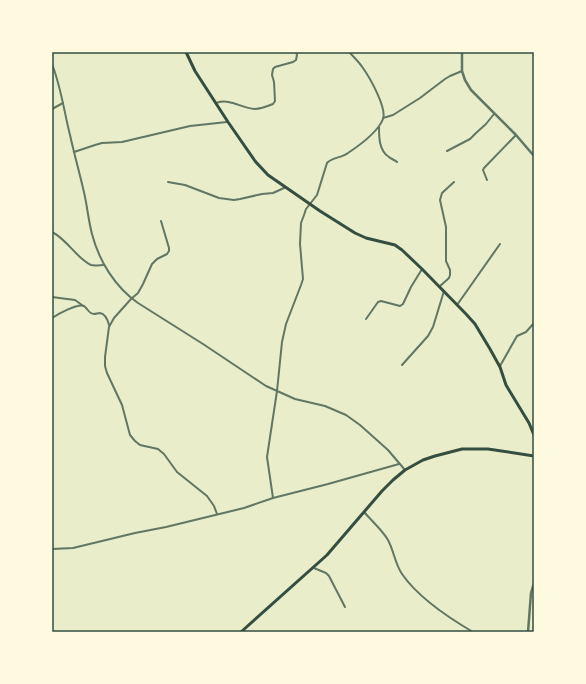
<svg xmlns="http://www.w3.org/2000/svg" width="586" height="684" viewBox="0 0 586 684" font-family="Karla,sans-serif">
  <rect width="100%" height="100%" fill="#e9edc9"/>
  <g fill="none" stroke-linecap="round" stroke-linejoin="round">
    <g stroke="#617663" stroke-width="2">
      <path d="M 52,64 C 61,87 64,111 70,135 C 74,153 79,171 83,188 C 87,203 88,219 92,234 C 99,261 115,287 138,303 L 203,344 L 266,386 L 295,399 L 325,406 L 346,415 L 360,425 L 388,450 L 405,470"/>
      <path d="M 216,103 C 231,98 240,108 255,109 C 260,109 268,106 273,104 L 275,101 L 274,82 L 272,75 L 273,69 L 275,67 L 293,62 L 296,60 L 297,55 L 296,52"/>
      <path d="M 52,109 L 63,103"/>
      <path d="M 383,118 L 393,115 L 420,98 L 445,79 L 450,76 L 462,71"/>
      <path d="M 379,127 C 379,137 379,151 389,157 C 391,159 395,160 397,162"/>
      <path d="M 447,151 L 470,139 L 476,133 L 486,124 L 494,114"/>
      <path d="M 74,152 L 95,145 L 102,143 L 122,142 L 190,126 L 227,122"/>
      <path d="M 487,180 L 483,170 L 484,168 L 516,135"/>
      <path d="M 168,182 L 185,185 L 219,198 L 234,200 L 240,199 L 262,194 L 273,193 L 284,188"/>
      <path d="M 161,221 L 169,248 L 169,251 L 167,254 L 157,259 L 152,264 L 143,284 L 138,293 L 131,299 L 114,318 L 109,327 L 105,357 L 105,366 L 107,373 L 122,405 L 130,435 L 135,441 L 140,445 L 158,449 L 164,454 L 177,472 L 207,496 L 214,506 L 217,514"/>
      <path d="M 52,232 C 68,240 76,258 91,265 C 95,266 100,265 104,265"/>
      <path d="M 439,287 L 449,278 L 450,275 L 450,270 L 446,261 L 446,227 L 440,200 L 442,193 L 454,182"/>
      <path d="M 52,297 L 75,300 L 82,305"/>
      <path d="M 457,305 L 500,244"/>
      <path d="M 52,318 C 58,314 78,303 84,306 C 88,309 89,314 94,314 C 96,314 98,313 100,313 C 106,314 108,321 109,325"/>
      <path d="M 366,319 L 378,302 L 381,301 L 400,306 L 403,304 L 411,287 L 422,269"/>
      <path d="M 402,365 L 428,336 L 433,327 L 444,291"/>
      <path d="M 500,366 L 517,336 L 526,332 L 534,323"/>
      <path d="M 273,498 L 267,457 L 277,391 L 282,342 L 286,324 L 301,285 L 303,279 L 300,244 L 301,223 L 304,215 L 306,209 L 317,195 L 327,163 C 332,157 342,158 348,153 C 360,145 378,132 383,119 C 387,108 370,78 363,68 C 359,62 354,57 349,52"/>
      <path d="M 364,512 C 371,520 383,531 388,540 C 394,551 395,564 402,574 C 418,597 449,618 473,632"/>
      <path d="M 52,549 L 73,548 L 135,533 L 166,527 L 244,508 L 273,498 L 328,484 L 399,464"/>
      <path d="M 314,568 L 326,573 L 329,576 L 345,607"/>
    </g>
    <g stroke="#617663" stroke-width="2.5">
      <path d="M 462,52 L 462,71 L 465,80 L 471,90 L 516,135 L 534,156"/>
      <path d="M 528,632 L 531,593 L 534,583"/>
    </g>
    <g stroke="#344e41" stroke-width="3">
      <path d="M 186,52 L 195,71 L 228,122 L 255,161 L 268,175 L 320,211 L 355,233 L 366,238 L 395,245 L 402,250 L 422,269 L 466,314 L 475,324 L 490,349 L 500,367 L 506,385 L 529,423 L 534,435"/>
      <path d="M 241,632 L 327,555 L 382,491 L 393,480 L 405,470 L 423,460 L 435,456 L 462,449 L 488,449 L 534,456"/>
    </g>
  </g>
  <rect width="586" height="684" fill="none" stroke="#fefae0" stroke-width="106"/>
  <rect x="53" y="53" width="480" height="578" fill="none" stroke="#344e41" stroke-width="1.5"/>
</svg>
